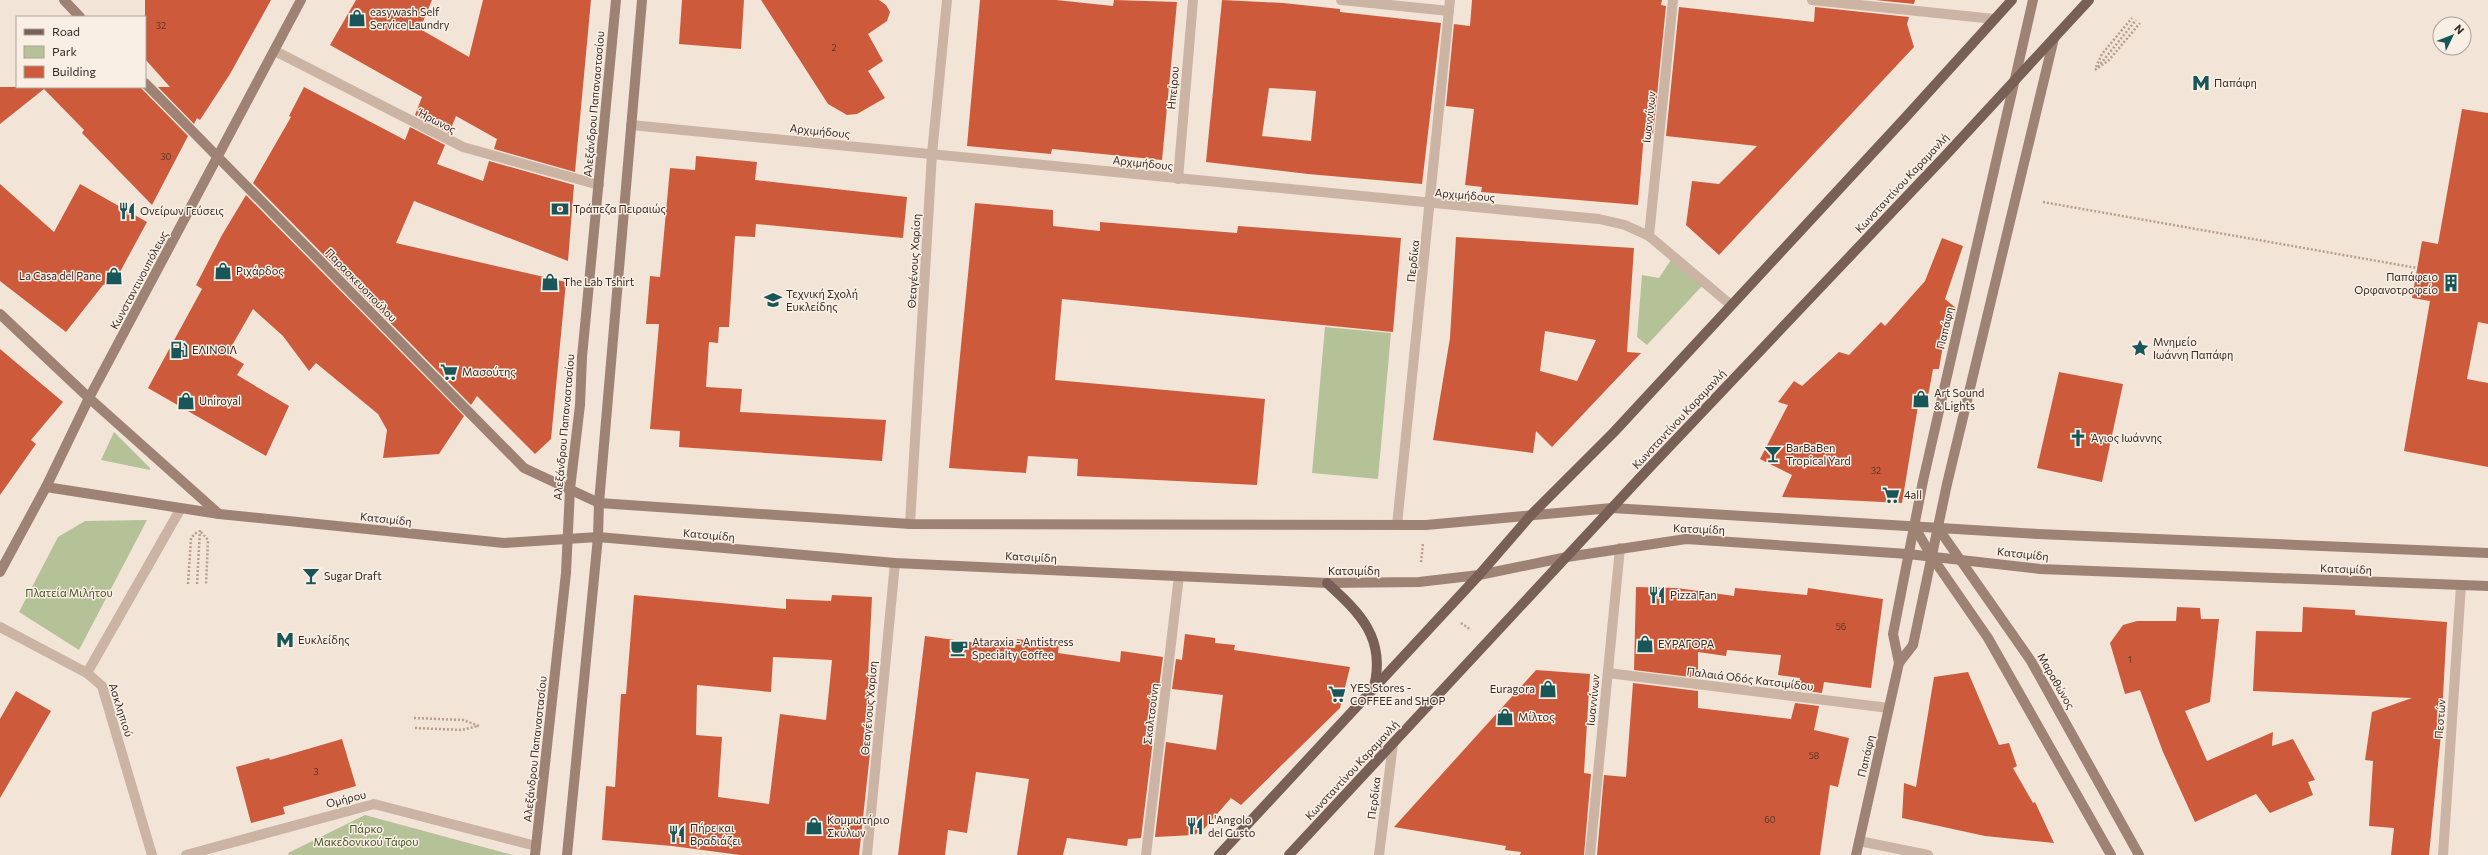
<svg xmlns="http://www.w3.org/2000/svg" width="2488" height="855" viewBox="0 0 2488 855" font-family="Commissioner,sans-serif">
  <rect width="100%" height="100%" fill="#f2e5d8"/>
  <g fill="#b5c297">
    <path d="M 1671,260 L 1702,286 L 1647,345 L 1637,337 L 1642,275 L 1659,278 Z"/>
    <path d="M 1325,327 L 1391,333 L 1378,479 L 1312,473 Z"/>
    <path d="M 114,432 L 150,468 L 150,470 L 101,460 Z"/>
    <path d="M 147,520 L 79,650 L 19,612 L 58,537 L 85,521 Z"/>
    <path d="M 365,815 L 513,855 L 289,855 L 288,853 Z"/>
  </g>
  <g fill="#cd5b3b" fill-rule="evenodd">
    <path d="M 145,0 L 271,0 L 230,74 L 200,120 L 197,118 L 194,124 L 158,87 L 170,87 L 145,59 Z"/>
    <path d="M 356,0 L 432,0 L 420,29 L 469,57 L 483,0 L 591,0 L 575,172 L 494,149 L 497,139 L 456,116 L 449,133 L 415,115 L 422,97 L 330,45 Z"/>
    <path d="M 682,0 L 744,0 L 741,49 L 679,44 Z"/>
    <path d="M 761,0 L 879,0 L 886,5 L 890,12 L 887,21 L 868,34 L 883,61 L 868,71 L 885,98 L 857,114 L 847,115 L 828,104 Z"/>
    <path d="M 980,0 L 1056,0 L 1113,6 L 1114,0 L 1177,2 L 1162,160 L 1052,149 L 1051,154 L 967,146 Z"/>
    <path d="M 1222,0 L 1283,3 L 1340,9 L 1340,12 L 1441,23 L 1422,184 L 1308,174 L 1206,162 ZM 1269,88 L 1316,91 L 1311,141 L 1262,136 Z"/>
    <path d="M 1472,0 L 1662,0 L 1661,5 L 1666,6 L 1653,135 L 1644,134 L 1638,205 L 1481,192 L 1482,187 L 1465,185 L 1474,109 L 1446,106 L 1454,24 L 1470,26 Z"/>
    <path d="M 1875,0 L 1915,0 L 1914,4 Z"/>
    <path d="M 1679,7 L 1814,22 L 1815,7 L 1909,17 L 1907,24 L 1914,47 L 1719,255 L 1686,225 L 1692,181 L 1719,184 L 1757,146 L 1666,136 Z"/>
    <path d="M 0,87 L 140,87 L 188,136 L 152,205 L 82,133 L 84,130 L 44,89 L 0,124 Z"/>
    <path d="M 304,87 L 405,140 L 410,127 L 445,145 L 437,164 L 483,181 L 489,161 L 574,185 L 568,261 L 414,201 L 396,243 L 566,282 L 551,439 L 535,454 L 477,396 L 471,405 L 253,183 L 291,117 L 289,116 Z"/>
    <path d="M 2462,109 L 2488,113 L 2488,324 L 2478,322 L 2467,379 L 2488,383 L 2488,467 L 2404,451 L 2430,301 L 2412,298 L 2422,241 L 2438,244 Z"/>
    <path d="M 696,156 L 757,162 L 755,180 L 907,197 L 903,238 L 756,224 L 755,237 L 735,236 L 729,327 L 719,327 L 718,343 L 709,342 L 706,387 L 742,389 L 740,412 L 886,420 L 882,461 L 679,447 L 680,431 L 650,429 L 659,324 L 646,324 L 650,276 L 660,277 L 670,168 L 695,170 Z"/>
    <path d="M 0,184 L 54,232 L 80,184 L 147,222 L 114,283 L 103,285 L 66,332 L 0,281 Z"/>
    <path d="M 246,195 L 464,416 L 439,454 L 383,458 L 387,430 L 378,414 L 316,363 L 309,371 L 283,336 L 253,309 L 227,354 L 244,364 L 237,375 L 289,406 L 266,456 L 148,388 L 202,289 L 196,285 L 222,235 Z"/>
    <path d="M 975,203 L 1053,210 L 1053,226 L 1100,231 L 1100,222 L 1237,233 L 1238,226 L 1401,238 L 1393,332 L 1062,299 L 1055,380 L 1265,399 L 1257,485 L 1077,476 L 1078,459 L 1028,456 L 1026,473 L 949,468 Z"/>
    <path d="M 1456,237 L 1634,248 L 1627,352 L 1641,353 L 1552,447 L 1536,431 L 1533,453 L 1433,440 L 1450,338 ZM 1545,331 L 1596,340 L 1577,381 L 1540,371 Z"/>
    <path d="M 1942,238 L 1963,246 L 1945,299 L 1956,308 L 1943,345 L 1939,369 L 1933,369 L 1926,407 L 1918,406 L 1902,503 L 1782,497 L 1792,475 L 1760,459 L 1788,405 L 1778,402 L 1794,381 L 1802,386 L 1839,352 L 1849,355 L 1881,322 L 1885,326 L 1925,281 Z"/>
    <path d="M 0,349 L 63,402 L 31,440 L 36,444 L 0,495 Z"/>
    <path d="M 2059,372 L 2123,384 L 2102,482 L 2037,468 Z"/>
    <path d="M 1636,587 L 1677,588 L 1734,596 L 1735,588 L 1807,595 L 1808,588 L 1883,599 L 1871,688 L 1824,682 L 1822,693 L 1798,690 L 1800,678 L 1778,675 L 1781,655 L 1727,650 L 1726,656 L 1698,652 L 1698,678 L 1634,670 Z"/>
    <path d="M 634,595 L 786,609 L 786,599 L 831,601 L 832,595 L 872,597 L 868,677 L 871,678 L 866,726 L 869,727 L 866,752 L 870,753 L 859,855 L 740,855 L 672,846 L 602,840 L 606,786 L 615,787 L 621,694 L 626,694 ZM 773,657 L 832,660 L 826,720 L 780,714 L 769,804 L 718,797 L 722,737 L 696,735 L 697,685 L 771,692 Z"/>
    <path d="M 2177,607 L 2200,608 L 2201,619 L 2219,619 L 2210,702 L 2185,711 L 2207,761 L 2273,732 L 2272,746 L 2293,739 L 2315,780 L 2308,782 L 2313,795 L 2270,813 L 2256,794 L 2195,822 L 2163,752 L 2140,690 L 2125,694 L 2110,643 L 2123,625 L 2137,621 L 2176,621 Z"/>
    <path d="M 2303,607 L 2355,610 L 2355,615 L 2447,622 L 2441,734 L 2429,855 L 2391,855 L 2394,828 L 2369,826 L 2373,761 L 2365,760 L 2372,712 L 2412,698 L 2253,691 L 2256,631 L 2302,632 Z"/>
    <path d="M 1185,634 L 1215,638 L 1215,643 L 1235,645 L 1234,650 L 1350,667 L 1340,708 L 1241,805 L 1231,798 L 1204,829 L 1194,835 L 1155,837 L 1166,742 L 1216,750 L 1223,695 L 1172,689 L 1176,659 L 1182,660 Z"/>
    <path d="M 925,636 L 1015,648 L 1017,639 L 1059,645 L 1058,653 L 1120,662 L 1121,651 L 1163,657 L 1159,687 L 1155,687 L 1148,739 L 1153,740 L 1141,838 L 1128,839 L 1127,846 L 1067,838 L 1063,855 L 1017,855 L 1029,779 L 976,772 L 967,833 L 948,830 L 945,855 L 898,855 Z"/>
    <path d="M 1536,670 L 1590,674 L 1584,773 L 1591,774 L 1584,855 L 1520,855 L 1521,852 L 1505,850 L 1506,846 L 1394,827 Z"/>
    <path d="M 1968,672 L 1999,745 L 2009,743 L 2017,766 L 2013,768 L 2033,803 L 2035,802 L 2054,843 L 1985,836 L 1902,818 L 1904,783 L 1916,787 L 1934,677 Z"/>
    <path d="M 1633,683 L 1698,691 L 1698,708 L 1791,719 L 1795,703 L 1819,706 L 1814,730 L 1849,738 L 1838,787 L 1830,785 L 1820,855 L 1597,855 L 1604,775 L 1626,777 Z"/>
    <path d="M 16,691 L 51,711 L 0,798 L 0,719 Z"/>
    <path d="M 342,739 L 356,786 L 283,807 L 285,814 L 251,823 L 236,767 L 269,758 L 270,760 Z"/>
  </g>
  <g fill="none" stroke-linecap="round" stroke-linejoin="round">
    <g stroke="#b79e8d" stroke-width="2.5" stroke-dasharray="2 2" stroke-linecap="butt">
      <path d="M 2096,67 L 2102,54 L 2132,18"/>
      <path d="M 2098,67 L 2136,20"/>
      <path d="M 2095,70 L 2109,60 L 2140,23"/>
      <path d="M 2043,202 L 2417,268"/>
      <path d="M 201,532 L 208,540 L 206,585"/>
      <path d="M 1421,562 L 1423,543"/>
      <path d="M 188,584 L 191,538 L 198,531"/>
      <path d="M 197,584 L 200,530"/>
      <path d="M 1461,623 L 1471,630"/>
      <path d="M 414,718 L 463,720 L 479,726"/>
      <path d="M 415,728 L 462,730 L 478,726"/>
    </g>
    <g stroke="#cbb4a3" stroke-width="10">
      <path d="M 1341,0 L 1449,11"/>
      <path d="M 1812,0 L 1994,19"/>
      <path d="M 275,51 L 463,147 L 599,185"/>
      <path d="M 631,125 L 1599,219 L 1625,225 L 1649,236 L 1731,305"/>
      <path d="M 1178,179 L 1193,0"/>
      <path d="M 1649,236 L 1673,0"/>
      <path d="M 910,524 L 932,154 L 947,0"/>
      <path d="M 1397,525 L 1450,0"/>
      <path d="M 0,627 L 87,673 L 102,686 L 152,855"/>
      <path d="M 87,673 L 181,508"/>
      <path d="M 1608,673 L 1889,708"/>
      <path d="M 1859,841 L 1928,855"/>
      <path d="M 186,855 L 374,804 L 536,846"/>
      <path d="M 867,855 L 895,563"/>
      <path d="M 1146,855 L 1179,576"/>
      <path d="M 1379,855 L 1393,744"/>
      <path d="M 1590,855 L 1620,548"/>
      <path d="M 2443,855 L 2461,585"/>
    </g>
    <g stroke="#9e8375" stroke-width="10">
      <path d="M 64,0 L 80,17"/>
      <path d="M 145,83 L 524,468 L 599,503 L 910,524 L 1426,525 L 1612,508 L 2038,534 L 2488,553"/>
      <path d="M 0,314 L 89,398 L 219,514"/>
      <path d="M 46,487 L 219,514 L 504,543 L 598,537 L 895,563 L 1327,583 L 1419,582 L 1479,575 L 1567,557 L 1686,539 L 1908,554 L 2040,569 L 2488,586"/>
      <path d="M 1914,526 L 1932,557 L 1988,638 L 2111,855"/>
      <path d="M 1938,528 L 2031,661 L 2139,855"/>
      <path d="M 0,572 L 46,487 L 89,398 L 301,0"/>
      <path d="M 1899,663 L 1913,645 L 1947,484 L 2054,38"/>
      <path d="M 535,855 L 566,573 L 570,489 L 580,405 L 582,357 L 616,0"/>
      <path d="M 567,855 L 598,537 L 599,503 L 642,0"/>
      <path d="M 1856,855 L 1899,663 L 1893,634 L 1923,481 L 2033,0"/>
    </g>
    <g stroke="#786056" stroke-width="10">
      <path d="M 1327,583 C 1360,613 1386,638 1374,687"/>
      <path d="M 1219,855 L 1479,575 L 1531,515 L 1614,432 L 1905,118 L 2012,0"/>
      <path d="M 1289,855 L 1650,467 L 1945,156 L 2089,0"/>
    </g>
  </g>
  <defs>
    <g id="shop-bare" transform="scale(1.38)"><path d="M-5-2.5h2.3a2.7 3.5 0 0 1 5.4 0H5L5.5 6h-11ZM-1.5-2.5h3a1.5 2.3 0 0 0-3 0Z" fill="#195659" stroke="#faefe4" stroke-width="2.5" paint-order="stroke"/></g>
    <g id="metro-bare" transform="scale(1.38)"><path d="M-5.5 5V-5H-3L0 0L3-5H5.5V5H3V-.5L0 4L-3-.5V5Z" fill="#195659" stroke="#faefe4" stroke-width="2.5" paint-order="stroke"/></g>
    <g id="bank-bare" transform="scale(1.38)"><path d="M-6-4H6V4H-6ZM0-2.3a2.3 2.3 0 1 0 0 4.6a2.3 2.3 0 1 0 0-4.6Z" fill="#195659" stroke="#faefe4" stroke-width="2.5" paint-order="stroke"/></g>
    <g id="restaurant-bare" transform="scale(1.38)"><path d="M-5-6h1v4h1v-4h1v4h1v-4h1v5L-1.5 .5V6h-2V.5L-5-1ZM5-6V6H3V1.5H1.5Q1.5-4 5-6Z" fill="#195659" stroke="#faefe4" stroke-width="2.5" paint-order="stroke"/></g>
    <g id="building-bare" transform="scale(1.38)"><path d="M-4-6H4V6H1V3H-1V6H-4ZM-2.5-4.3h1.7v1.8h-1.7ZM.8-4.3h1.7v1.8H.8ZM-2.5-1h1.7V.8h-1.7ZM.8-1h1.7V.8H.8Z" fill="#195659" stroke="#faefe4" stroke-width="2.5" paint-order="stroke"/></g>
    <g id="school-bare" transform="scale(1.38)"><path d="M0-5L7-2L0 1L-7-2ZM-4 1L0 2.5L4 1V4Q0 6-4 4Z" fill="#195659" stroke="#faefe4" stroke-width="2.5" paint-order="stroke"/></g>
    <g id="sight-bare" transform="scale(1.38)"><path d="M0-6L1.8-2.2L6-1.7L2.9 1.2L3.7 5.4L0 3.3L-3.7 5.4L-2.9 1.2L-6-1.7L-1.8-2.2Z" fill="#195659" stroke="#faefe4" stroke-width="2.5" paint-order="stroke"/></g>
    <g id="fuel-bare" transform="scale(1.38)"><path d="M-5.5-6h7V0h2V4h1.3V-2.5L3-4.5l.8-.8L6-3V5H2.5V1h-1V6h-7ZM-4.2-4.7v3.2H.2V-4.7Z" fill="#195659" stroke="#faefe4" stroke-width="2.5" paint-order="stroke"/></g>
    <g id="supermarket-bare" transform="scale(1.38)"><path d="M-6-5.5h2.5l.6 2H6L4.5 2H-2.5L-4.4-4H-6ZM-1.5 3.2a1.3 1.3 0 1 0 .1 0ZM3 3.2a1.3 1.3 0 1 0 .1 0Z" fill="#195659" stroke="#faefe4" stroke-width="2.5" paint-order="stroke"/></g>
    <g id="church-bare" transform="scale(1.38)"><path d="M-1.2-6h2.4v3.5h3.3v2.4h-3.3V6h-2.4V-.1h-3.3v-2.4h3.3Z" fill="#195659" stroke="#faefe4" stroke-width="2.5" paint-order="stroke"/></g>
    <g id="bar-bare" transform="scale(1.38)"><path d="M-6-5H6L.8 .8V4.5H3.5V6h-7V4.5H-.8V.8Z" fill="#195659" stroke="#faefe4" stroke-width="2.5" paint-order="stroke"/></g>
    <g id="cafe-bare" transform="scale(1.38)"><path d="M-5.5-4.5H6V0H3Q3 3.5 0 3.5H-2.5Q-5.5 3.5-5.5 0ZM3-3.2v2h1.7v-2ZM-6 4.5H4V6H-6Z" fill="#195659" stroke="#faefe4" stroke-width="2.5" paint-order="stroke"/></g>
  </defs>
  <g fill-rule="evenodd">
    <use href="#shop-bare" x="357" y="18"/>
    <use href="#metro-bare" x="2201" y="83"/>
    <use href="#bank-bare" x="560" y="209"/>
    <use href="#restaurant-bare" x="127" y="211"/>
    <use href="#shop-bare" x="223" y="271"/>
    <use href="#shop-bare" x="114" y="276"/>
    <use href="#shop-bare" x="550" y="282"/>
    <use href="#building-bare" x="2451" y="283"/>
    <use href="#school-bare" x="773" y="300"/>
    <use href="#sight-bare" x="2140" y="348"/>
    <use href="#fuel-bare" x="179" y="350"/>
    <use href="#supermarket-bare" x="449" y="372"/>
    <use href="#shop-bare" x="1921" y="399"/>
    <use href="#shop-bare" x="186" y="401"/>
    <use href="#church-bare" x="2078" y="438"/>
    <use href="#bar-bare" x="1773" y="454"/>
    <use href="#supermarket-bare" x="1891" y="495"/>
    <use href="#bar-bare" x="311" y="576"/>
    <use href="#restaurant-bare" x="1657" y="595"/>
    <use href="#metro-bare" x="285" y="640"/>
    <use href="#shop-bare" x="1645" y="644"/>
    <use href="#cafe-bare" x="959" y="648"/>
    <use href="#shop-bare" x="1548" y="689"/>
    <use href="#supermarket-bare" x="1337" y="694"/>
    <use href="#shop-bare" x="1505" y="717"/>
    <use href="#shop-bare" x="814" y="826"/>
    <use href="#restaurant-bare" x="1195" y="826"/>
    <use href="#restaurant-bare" x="677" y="834"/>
  </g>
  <g text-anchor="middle" stroke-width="3" stroke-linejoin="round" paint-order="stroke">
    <g font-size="9" fill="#5b362b">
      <text x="161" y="29">32</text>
      <text x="834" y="51">2</text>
      <text x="166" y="160">30</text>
      <text x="1876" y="474">32</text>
      <text x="1841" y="630">56</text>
      <text x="2130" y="663">1</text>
      <text x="1814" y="759">58</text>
      <text x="316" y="775">3</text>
      <text x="1770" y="823">60</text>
    </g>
    <g font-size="11" fill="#352a26" stroke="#faefe4" text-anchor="start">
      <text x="370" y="16">easywash Self<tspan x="370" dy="13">Service Laundry</tspan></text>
      <text x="2214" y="87">Παπάφη</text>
      <text x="573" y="213">Τράπεζα Πειραιώς</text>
      <text x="140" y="215">Ονείρων Γεύσεις</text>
      <text x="236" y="275">Ριχάρδος</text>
      <text x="101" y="280" text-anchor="end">La Casa del Pane</text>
      <text x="2438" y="281" text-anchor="end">Παπάφειο<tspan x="2438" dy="13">Ορφανοτροφείο</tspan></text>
      <text x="563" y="286">The Lab Tshirt</text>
      <text x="786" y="298">Τεχνική Σχολή<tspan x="786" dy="13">Ευκλείδης</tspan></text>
      <text x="2153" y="346">Μνημείο<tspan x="2153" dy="13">Ιωάννη Παπάφη</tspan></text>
      <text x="192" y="354">ΕΛΙΝΟΙΛ</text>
      <text x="462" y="376">Μασούτης</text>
      <text x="1934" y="397">Art Sound<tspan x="1934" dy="13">&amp; Lights</tspan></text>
      <text x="199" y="405">Uniroyal</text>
      <text x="2091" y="442">Άγιος Ιωάννης</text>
      <text x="1786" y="452">BarBaBen<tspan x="1786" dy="13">Tropical Yard</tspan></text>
      <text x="1904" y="499">4all</text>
      <text x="324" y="580">Sugar Draft</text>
      <text x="1670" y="599">Pizza Fan</text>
      <text x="298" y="644">Ευκλείδης</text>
      <text x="972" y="646">Ataraxia - Antistress<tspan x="972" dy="13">Specialty Coffee</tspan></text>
      <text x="1658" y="648">ΕΥΡΑΓΟΡΑ</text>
      <text x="1350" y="692">YES Stores -<tspan x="1350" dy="13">COFFEE and SHOP</tspan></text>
      <text x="1535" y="693" text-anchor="end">Euragora</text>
      <text x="1518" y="721">Μίλτος</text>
      <text x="827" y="824">Κομμωτήριο<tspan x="827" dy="13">Σκύλων</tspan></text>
      <text x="1208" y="824">L'Angolo<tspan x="1208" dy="13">del Gusto</tspan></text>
      <text x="690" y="832">Πήρε και<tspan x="690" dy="13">Βραδιάζει</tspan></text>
    </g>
    <g font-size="11" fill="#352a26" stroke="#faefe4">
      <text transform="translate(1173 88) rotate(-85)" y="4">Ηπείρου</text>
      <text transform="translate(594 104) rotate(-85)" y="4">Αλεξάνδρου Παπαναστασίου</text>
      <text transform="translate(1649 117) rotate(-84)" y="4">Ιωαννίνων</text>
      <text transform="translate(437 121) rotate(27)" y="4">Ήρωνος</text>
      <text transform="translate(820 131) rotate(6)" y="4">Αρχιμήδους</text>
      <text transform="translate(1143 163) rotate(6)" y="4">Αρχιμήδους</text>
      <text transform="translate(1902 183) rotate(-47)" y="4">Κωνσταντίνου Καραμανλή</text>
      <text transform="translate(1465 195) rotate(5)" y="4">Αρχιμήδους</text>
      <text transform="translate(914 261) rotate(-87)" y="4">Θεαγένους Χαρίση</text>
      <text transform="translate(1413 261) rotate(-84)" y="4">Περδίκα</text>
      <text transform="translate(139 280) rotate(-62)" y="4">Κωνσταντινουπόλεως</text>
      <text transform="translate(361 285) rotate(46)" y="4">Παρασκευοπούλου</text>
      <text transform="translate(1945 328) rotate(-77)" y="4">Παπάφη</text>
      <text transform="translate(1679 419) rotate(-47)" y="4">Κωνσταντίνου Καραμανλή</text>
      <text transform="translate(564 427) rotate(-85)" y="4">Αλεξάνδρου Παπαναστασίου</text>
      <text transform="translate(386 519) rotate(6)" y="4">Κατσιμίδη</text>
      <text transform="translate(1699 529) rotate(2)" y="4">Κατσιμίδη</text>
      <text transform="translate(709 535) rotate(5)" y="4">Κατσιμίδη</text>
      <text transform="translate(2023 554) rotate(6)" y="4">Κατσιμίδη</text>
      <text transform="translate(1031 557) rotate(3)" y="4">Κατσιμίδη</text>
      <text transform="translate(2346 569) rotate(2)" y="4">Κατσιμίδη</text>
      <text x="1354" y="575">Κατσιμίδη</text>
      <text transform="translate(1750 679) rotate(7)" y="4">Παλαιά Οδός Κατσιμίδου</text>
      <text transform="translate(2056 681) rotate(60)" y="4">Μαραθώνος</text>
      <text transform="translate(1593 700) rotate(-84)" y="4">Ιωαννίνων</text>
      <text transform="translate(869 708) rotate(-85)" y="4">Θεαγένους Χαρίση</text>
      <text transform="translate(121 710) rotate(72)" y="4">Ασκληπιού</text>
      <text transform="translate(1151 714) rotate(-83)" y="4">Σκαλτσούνη</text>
      <text transform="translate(2440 719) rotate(-86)" y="4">Πεστών</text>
      <text transform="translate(535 749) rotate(-84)" y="4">Αλεξάνδρου Παπαναστασίου</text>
      <text transform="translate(1866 756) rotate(-77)" y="4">Παπάφη</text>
      <text transform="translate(1352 770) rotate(-47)" y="4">Κωνσταντίνου Καραμανλή</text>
      <text transform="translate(1374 798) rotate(-83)" y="4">Περδίκα</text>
      <text transform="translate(346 799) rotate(-14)" y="4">Ομήρου</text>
    </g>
    <g font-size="11" fill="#465528" stroke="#faefe4">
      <text x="69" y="597">Πλατεία Μιλήτου</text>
      <text x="366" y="833">Πάρκο<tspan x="366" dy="13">Μακεδονικού Τάφου</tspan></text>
    </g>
  </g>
  <rect x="16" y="16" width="130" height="72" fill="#faefe4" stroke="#aba098"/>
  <rect x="24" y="29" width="20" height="6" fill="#786056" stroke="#aba098"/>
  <text x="52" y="36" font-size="12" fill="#352a26">Road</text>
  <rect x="24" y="46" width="20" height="12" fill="#b5c297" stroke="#aba098"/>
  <text x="52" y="56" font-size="12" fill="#352a26">Park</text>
  <rect x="24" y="66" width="20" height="12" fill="#cd5b3b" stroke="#aba098"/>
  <text x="52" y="76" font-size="12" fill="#352a26">Building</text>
  <g transform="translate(2452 36) rotate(47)"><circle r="19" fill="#faefe4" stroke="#aba098"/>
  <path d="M0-3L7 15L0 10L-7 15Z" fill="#195659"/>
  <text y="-6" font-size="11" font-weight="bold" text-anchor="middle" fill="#352a26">N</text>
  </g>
</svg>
